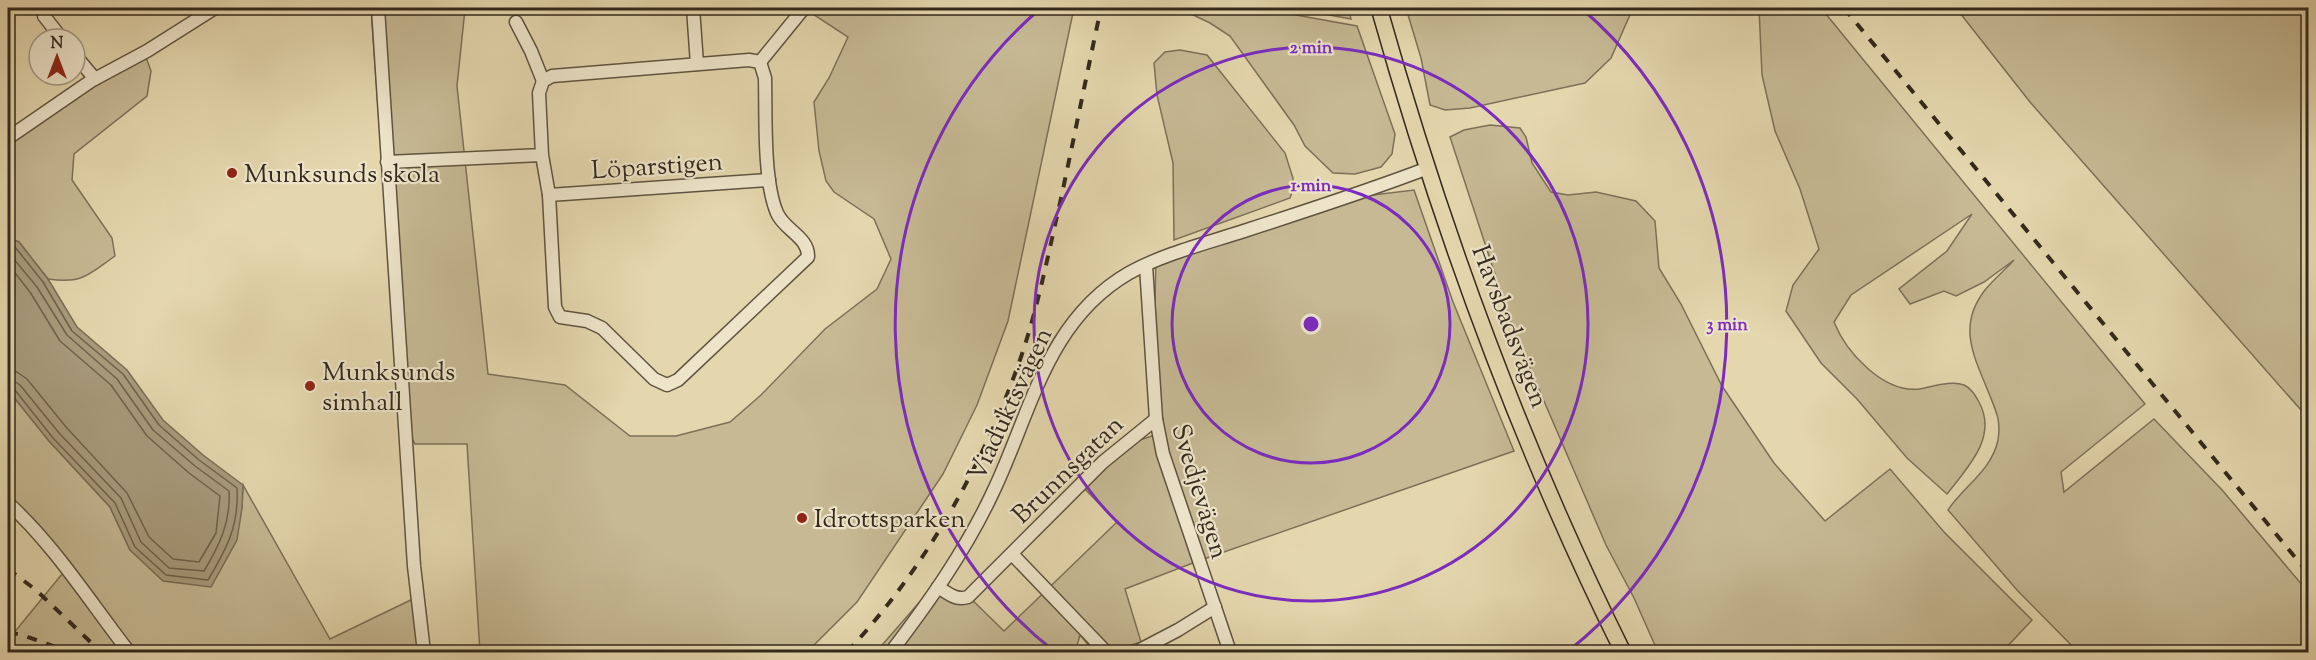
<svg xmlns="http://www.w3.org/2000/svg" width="2316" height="660" viewBox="0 0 2316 660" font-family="'Sorts Mill Goudy',serif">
  <rect width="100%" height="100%" fill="#e4d6ad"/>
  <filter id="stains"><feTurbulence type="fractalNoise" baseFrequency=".00333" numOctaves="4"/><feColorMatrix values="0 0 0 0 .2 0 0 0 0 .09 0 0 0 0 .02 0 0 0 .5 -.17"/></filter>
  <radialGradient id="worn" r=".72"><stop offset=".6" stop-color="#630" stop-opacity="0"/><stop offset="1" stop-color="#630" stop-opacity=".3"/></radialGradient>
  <g fill="#c6b994" stroke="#7c7158" stroke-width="1.5">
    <path d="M 371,8 L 465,9 L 457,86 L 488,374 L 565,385 L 630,436 L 676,436 L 730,422 L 761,395 L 825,329 L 877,289 L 891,259 L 874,219 L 834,192 L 826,181 L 819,151 L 814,102 L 829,78 L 848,37 L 805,9 L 806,8 L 1074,8 L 1008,321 L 977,405 L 943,474 L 857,602 L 807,652 L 480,652 L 467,444 L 415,444 L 400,416 Z"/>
    <path d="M 1161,8 L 1285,8 L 1296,15 L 1357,26 L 1395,134 L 1392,154 L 1381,167 L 1355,174 L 1333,173 L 1305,146 L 1294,125 L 1230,36 L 1210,23 L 1187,12 Z"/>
    <path d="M 1295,8 L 1348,8 L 1351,19 L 1297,9 Z"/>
    <path d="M 1406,8 L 1633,8 L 1611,58 L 1585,83 L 1470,108 L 1445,110 L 1430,105 L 1421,58 Z"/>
    <path d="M 1759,8 L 1821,8 L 2145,404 L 2061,472 L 2064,492 L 2154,419 L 2223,491 L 2308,592 L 2308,652 L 2078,652 L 2017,590 L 1948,510 C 1964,486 1992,470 1998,440 C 2001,422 1997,413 1990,396 C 1975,358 1956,327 1985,290 C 1994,279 2005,270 2014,260 L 1984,282 L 1956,296 L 1944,291 L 1910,304 L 1899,289 L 1947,251 L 1972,214 L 1851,295 L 1834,322 C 1846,352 1883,393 1919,389 C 1932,387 1951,380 1964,385 C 1971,388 1975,395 1979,402 C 1998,437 1968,467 1947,494 L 1907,458 L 1857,399 L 1821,363 L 1786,311 L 1793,285 L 1819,249 L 1800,189 L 1775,131 L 1762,75 Z"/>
    <path d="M 1956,8 L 2308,8 L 2308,418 L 2030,102 Z"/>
    <path d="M 1180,50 L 1207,55 L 1285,153 L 1293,178 L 1293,189 L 1290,198 L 1174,240 L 1173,163 L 1157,95 L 1154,63 L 1165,52 Z"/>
    <path d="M 144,52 L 151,71 L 147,96 L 74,154 L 72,180 L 112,238 L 115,256 C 88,275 83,284 48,279 L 19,242 L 8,238 L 8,133 Z"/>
    <path d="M 1490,125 L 1520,128 L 1526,137 L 1532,163 L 1551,192 L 1568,195 L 1596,192 L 1636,201 L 1655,221 L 1659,268 L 1681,304 L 1722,386 L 1774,463 L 1825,521 L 1890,469 L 1944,532 L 2032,620 L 2002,652 L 1658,652 L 1634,598 L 1606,545 L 1513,329 L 1450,137 L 1464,130 Z"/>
    <path d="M 1414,190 L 1453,302 L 1514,451 L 1198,561 L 1125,589 L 1141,642 L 1118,649 L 1090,647 L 1080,635 L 1075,652 L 876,652 L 930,590 L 965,593 L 1004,631 L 1117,522 L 1080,484 L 1134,442 L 1164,432 L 1154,355 L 1156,254 L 1356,197 Z"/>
    <path d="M 8,390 L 49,441 L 110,507 L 130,550 L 242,508 L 243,485 L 330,639 L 415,598 L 422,652 L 8,652 L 8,640 L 67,568 L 8,501 Z"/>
  </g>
  <path fill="#a89b7c" stroke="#796d56" stroke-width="1.5" d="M 8,238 L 19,242 L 48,279 L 77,327 L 127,370 L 163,420 L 203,455 L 243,485 L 242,508 L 237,540 L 211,587 L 163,581 L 130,550 L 110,507 L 49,441 L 8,390 Z"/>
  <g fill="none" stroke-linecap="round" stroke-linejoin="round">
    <g stroke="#6e624c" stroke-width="1.5">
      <path d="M 8,244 L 15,247 L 43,282 L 72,331 L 123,374 L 159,425 L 199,460 L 237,488 C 239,526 227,548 208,580 L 166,575 L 135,547 L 115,503 L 53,438 L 15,390 L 8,387"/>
      <path d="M 8,252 L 37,287 L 67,335 L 117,379 L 153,430 L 195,466 L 229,491 C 231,522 219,546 204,571 L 169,568 L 141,542 L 121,498 L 59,433 L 20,385 L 14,381 L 8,380"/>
      <path d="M 8,264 L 30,292 L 60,341 L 111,385 L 147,436 L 189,473 L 220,496 L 216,533 L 199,562 L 173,559 L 149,537 L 127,493 L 66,427 L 27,379 L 17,372 L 8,371"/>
    </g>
    <g stroke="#5f5440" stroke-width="15">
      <g id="minor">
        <path d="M 378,8 L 414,566 L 424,652"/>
        <path d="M 693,8 L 697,64"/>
        <path d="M 44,16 L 62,39"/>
        <path d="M 516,22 L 531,51 L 543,81"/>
        <path d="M 75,55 L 95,79"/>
        <path d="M 760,62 L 804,8"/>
        <path d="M 8,138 L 91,81 L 147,51 L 215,8"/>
        <path d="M 387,162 L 542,155 L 539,93 L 543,81 L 552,76 L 749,60 L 760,62 L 765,78 C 766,114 763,181 777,213 C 784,230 809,237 808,257 L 678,380 L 667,385 L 654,379 L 602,328 L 587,321 L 560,317 L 555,307 L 549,195 L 542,155"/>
        <path d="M 549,195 L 769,180"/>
        <path d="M 1146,266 L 1156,419 L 1163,454 L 1230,652"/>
        <path d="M 8,503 C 55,546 90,602 129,652"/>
        <path d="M 1012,554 L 1106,652"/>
        <path d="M 938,587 C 948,593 956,601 968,597 L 1103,462 L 1156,419"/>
        <path d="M 891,652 C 929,602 966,550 993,492 C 1031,413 1046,321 1129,273 C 1163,254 1207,243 1244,231 C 1306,211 1368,191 1428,168"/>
        <path d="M 1136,652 L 1178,630 L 1215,607"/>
      </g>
    </g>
    <g stroke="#33291c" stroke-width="18">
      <path id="major" d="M 1379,8 C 1441,228 1521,447 1623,652"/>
    </g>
    <use href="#minor" stroke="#ede4ca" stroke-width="12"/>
    <use href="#major" stroke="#e4d6ad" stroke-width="15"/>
    <g stroke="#33291c" stroke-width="4" stroke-dasharray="10 10" stroke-linecap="butt">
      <path d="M 1844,8 L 2308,573"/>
      <path d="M 8,569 L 36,590 L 101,652"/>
      <path d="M 8,632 L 22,635 L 70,652"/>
      <path d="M 847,652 C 925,569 984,464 1021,357 C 1038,307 1048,255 1060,203 C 1074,138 1087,73 1101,8"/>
    </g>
  </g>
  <g fill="none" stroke="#7b2cbf" stroke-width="3">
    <circle cx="1311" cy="324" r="139"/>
    <circle cx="1311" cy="324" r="277"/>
    <path d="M1055 652A416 416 0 0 1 1041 8M1581 8A416 416 0 0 1 1567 652"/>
  </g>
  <g fill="#8f2418" stroke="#ede4ca" stroke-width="2">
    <circle cx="232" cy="173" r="6"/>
    <circle cx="310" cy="386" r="6"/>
    <circle cx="802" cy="518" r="6"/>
  </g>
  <g text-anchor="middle" stroke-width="4.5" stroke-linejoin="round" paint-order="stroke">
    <g font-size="26" fill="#33291c" stroke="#ede4ca">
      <text transform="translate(657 165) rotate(-4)" y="9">Löparstigen</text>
      <text transform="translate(1511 326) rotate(69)" y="9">Havsbadsvägen</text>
      <text transform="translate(1009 404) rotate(-65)" y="9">Viaduktsvägen</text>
      <text transform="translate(1067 469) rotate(-44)" y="9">Brunnsgatan</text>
      <text transform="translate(1201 491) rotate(73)" y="9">Svedjevägen</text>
    </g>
    <g font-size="26" fill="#33291c" stroke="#ede4ca" text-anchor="start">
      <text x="244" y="182">Munksunds skola</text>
      <text x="322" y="380">Munksunds<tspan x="322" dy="30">simhall</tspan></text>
      <text x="814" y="527">Idrottsparken</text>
    </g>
  </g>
  <circle cx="1311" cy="324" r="9" fill="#7b2cbf" stroke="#ede4ca" stroke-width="3"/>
  <g font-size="18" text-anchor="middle" font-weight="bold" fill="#7b2cbf" stroke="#ede4ca" stroke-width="4.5" stroke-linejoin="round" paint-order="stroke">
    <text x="1311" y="53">2 min</text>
    <text x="1311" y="191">1 min</text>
    <text x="1727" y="330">3 min</text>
  </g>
  <rect width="2316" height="660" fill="none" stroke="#e4d6ad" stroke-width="30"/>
  <rect x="9" y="9" width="2298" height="642" fill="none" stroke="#33291c" stroke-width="3"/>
  <rect x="15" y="15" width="2286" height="630" fill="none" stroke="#33291c" stroke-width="1.5"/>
  <g transform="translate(57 57)"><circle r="28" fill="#ede4ca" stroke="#a39984" stroke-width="1.5"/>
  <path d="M0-4.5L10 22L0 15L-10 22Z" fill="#8f2418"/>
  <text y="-9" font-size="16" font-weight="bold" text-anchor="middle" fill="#33291c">N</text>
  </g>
  <rect width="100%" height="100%" filter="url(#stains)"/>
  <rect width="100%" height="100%" fill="url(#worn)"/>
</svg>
